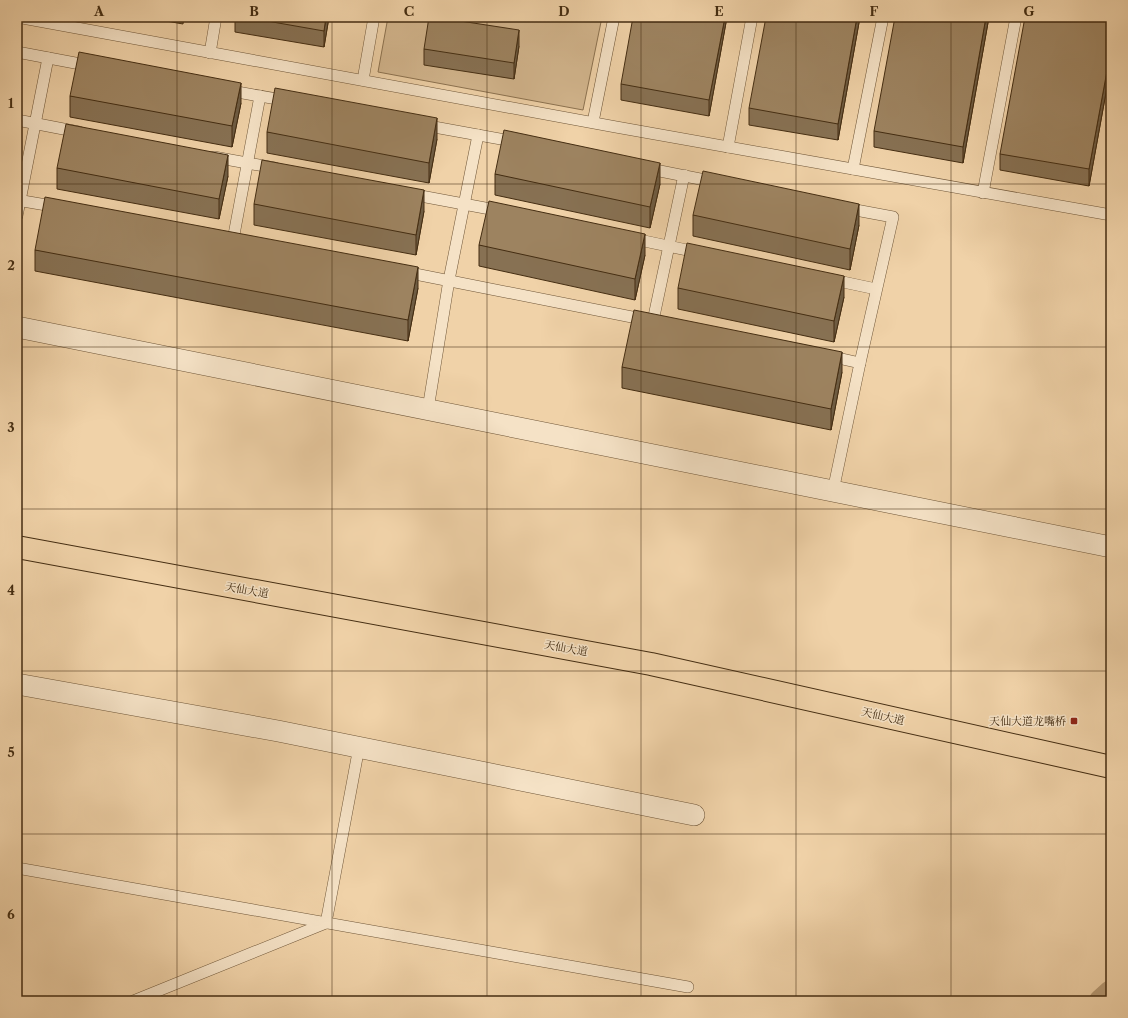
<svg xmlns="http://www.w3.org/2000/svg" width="1128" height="1018" viewBox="0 0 1128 1018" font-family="'Libre Caslon Text','Noto Serif SC',serif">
  <rect width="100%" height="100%" fill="#f0d2a8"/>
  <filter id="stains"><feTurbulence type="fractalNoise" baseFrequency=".005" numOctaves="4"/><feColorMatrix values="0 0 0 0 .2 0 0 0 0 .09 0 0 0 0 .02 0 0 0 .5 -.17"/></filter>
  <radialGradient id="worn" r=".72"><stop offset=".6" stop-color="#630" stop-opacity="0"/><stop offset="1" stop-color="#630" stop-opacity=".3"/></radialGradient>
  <path fill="#d3b68e" stroke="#8c7250" d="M 388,17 L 602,17 L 583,110 L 378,72 Z"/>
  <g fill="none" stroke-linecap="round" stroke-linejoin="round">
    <path stroke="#b69a75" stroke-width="24" d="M 1101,1001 L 1111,992"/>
    <g stroke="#6f5638" stroke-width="12">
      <g id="lane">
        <path d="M 17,17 L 616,127 L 1111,215"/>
        <path d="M 17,52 L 91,66"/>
        <path d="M 210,53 L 216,17"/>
        <path d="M 363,80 L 374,17"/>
        <path d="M 226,90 L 288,101"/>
        <path d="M 17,120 L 79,132"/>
        <path d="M 593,122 L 614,17"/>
        <path d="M 423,125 L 517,142"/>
        <path d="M 728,147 L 752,17"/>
        <path d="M 214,157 L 275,168"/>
        <path d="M 645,168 L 715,182"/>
        <path d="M 853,169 L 883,17"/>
        <path d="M 983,193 L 1016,17"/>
        <path d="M 410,194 L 501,211"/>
        <path d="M 17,200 L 58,207"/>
        <path d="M 845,208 L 893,217 L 860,363"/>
        <path d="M 17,216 L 48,58"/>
        <path d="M 630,238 L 701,253"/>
        <path d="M 233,240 L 260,96"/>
        <path d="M 405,272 L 647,320"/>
        <path d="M 829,279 L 876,289"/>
        <path d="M 653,321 L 684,175"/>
        <path d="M 829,356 L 860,363 L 833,491"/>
        <path d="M 428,409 L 449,280 L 478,135"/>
        <path d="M 17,868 L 688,987"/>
        <path d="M 133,1001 L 326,923 L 359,747"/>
      </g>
    </g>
    <g stroke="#6f5638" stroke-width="22">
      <g id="street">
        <path d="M 17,327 L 1111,547"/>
        <path d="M 17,684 L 278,731 L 694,815"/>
      </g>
    </g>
    <g stroke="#442d12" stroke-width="24">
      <path id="primary" d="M 17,547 L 651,664 L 1111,767"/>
    </g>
    <use href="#lane" stroke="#f5e2c6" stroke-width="11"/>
    <use href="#street" stroke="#f5e2c6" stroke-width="21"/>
    <use href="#primary" stroke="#f0d2a8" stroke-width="22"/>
  </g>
  <g fill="#877153" stroke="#442d12">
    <path d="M 144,17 L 184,17 L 183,24 Z"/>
    <path d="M 235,17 L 329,17 L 324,47 L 235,32 Z"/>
    <path d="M 727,17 L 709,116 L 621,100 L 621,84 Z"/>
    <path d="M 860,17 L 838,140 L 749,125 L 749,108 Z"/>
    <path d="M 989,17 L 963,163 L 874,147 L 874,131 Z"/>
    <path d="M 1111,17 L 1111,65 L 1089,186 L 1000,170 L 1000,154 Z"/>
    <path d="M 519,46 L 514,79 L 424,65 L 424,49 Z"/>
    <path d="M 70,96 L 241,103 L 232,147 L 70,117 Z"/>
    <path d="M 267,132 L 437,139 L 429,183 L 267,153 Z"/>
    <path d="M 57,168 L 228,176 L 219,219 L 57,189 Z"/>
    <path d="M 495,174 L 660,184 L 650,228 L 495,195 Z"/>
    <path d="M 254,204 L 424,211 L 416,255 L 254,225 Z"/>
    <path d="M 693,215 L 859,225 L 850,270 L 693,236 Z"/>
    <path d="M 479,245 L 645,255 L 635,300 L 479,266 Z"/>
    <path d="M 35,250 L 418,288 L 408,341 L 35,271 Z"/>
    <path d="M 678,288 L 844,297 L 834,342 L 678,309 Z"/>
    <path d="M 622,367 L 842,372 L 831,430 L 622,388 Z"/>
  </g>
  <g fill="#6e5c43" stroke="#442d12">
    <path d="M 326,17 L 329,17 L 324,47 L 324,31 Z"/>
    <path d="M 725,17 L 727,17 L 709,116 L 709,100 Z"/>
    <path d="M 857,17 L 860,17 L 838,140 L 838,124 Z"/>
    <path d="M 986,17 L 989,17 L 963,163 L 963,147 Z"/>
    <path d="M 519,30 L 519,46 L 514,79 L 514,63 Z"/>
    <path d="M 18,41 L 18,62 L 17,67 L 17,46 Z"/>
    <path d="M 1111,49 L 1111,65 L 1089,186 L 1089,169 Z"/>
    <path d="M 241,83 L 241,103 L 232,147 L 232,126 Z"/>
    <path d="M 437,118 L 437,139 L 429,183 L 429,163 Z"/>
    <path d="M 228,155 L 228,176 L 219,219 L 219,199 Z"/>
    <path d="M 660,163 L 660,184 L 650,228 L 650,207 Z"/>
    <path d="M 424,190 L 424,211 L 416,255 L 416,235 Z"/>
    <path d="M 859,204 L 859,225 L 850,270 L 850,249 Z"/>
    <path d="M 645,234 L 645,255 L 635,300 L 635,279 Z"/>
    <path d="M 418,267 L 418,288 L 408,341 L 408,320 Z"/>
    <path d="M 844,276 L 844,297 L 834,342 L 834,321 Z"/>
    <path d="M 842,352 L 842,372 L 831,430 L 831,409 Z"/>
  </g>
  <g fill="#9d8360" stroke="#442d12">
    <path d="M 244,17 L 326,17 L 324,31 Z"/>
    <path d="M 429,17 L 434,17 L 519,30 L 514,63 L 424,49 Z"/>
    <path d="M 633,17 L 725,17 L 709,100 L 621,84 Z"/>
    <path d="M 766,17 L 857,17 L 838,124 L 749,108 Z"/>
    <path d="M 895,17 L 986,17 L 963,147 L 874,131 Z"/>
    <path d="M 1025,17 L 1111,17 L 1111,49 L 1089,169 L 1000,154 Z"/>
    <path d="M 79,52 L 241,83 L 232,126 L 70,96 Z"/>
    <path d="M 275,88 L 437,118 L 429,163 L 267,132 Z"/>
    <path d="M 66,124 L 228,155 L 219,199 L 57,168 Z"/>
    <path d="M 504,130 L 660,163 L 650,207 L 495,174 Z"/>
    <path d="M 262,160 L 424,190 L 416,235 L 254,204 Z"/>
    <path d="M 703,171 L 859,204 L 850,249 L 693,215 Z"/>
    <path d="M 45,197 L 418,267 L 408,320 L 35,250 Z"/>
    <path d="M 489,201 L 645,234 L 635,279 L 479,245 Z"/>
    <path d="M 687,243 L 844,276 L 834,321 L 678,288 Z"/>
    <path d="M 634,310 L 842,352 L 831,409 L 622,367 Z"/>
  </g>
  <path fill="none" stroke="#442d12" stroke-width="1" stroke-opacity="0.55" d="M 177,17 L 177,1001M 332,17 L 332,1001M 487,17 L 487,1001M 641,17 L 641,1001M 796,17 L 796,1001M 951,17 L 951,1001M 17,184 L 1111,184M 17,347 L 1111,347M 17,509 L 1111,509M 17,671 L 1111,671M 17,834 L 1111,834"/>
  <rect fill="#8f2418" stroke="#f5e2c6" stroke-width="1.5" x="1070" y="717" width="8" height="8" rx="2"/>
  <g text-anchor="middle" stroke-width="3" stroke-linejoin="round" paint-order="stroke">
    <g font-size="11" fill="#442d12" stroke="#f5e2c6">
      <text transform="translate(247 590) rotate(10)" y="4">天仙大道</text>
      <text transform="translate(566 648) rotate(10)" y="4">天仙大道</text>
      <text transform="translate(883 716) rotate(13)" y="4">天仙大道</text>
    </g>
    <g font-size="11" fill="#442d12" stroke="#f5e2c6" text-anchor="end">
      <text x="1066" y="725">天仙大道龙嘴桥</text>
    </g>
  </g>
  <rect width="1128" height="1018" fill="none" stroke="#f0d2a8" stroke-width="44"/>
  <rect x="22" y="22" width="1084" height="974" fill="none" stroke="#442d12" stroke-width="1.5"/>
  <g font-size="13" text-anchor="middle" font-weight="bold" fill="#442d12">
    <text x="99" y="16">A</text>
    <text x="254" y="16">B</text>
    <text x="409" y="16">C</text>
    <text x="564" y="16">D</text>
    <text x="719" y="16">E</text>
    <text x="874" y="16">F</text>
    <text x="1029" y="16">G</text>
    <text x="11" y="108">1</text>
    <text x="11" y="270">2</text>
    <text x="11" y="432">3</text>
    <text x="11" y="595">4</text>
    <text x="11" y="757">5</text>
    <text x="11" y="919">6</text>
  </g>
  <rect width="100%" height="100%" filter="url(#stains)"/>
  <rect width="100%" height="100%" fill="url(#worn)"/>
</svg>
